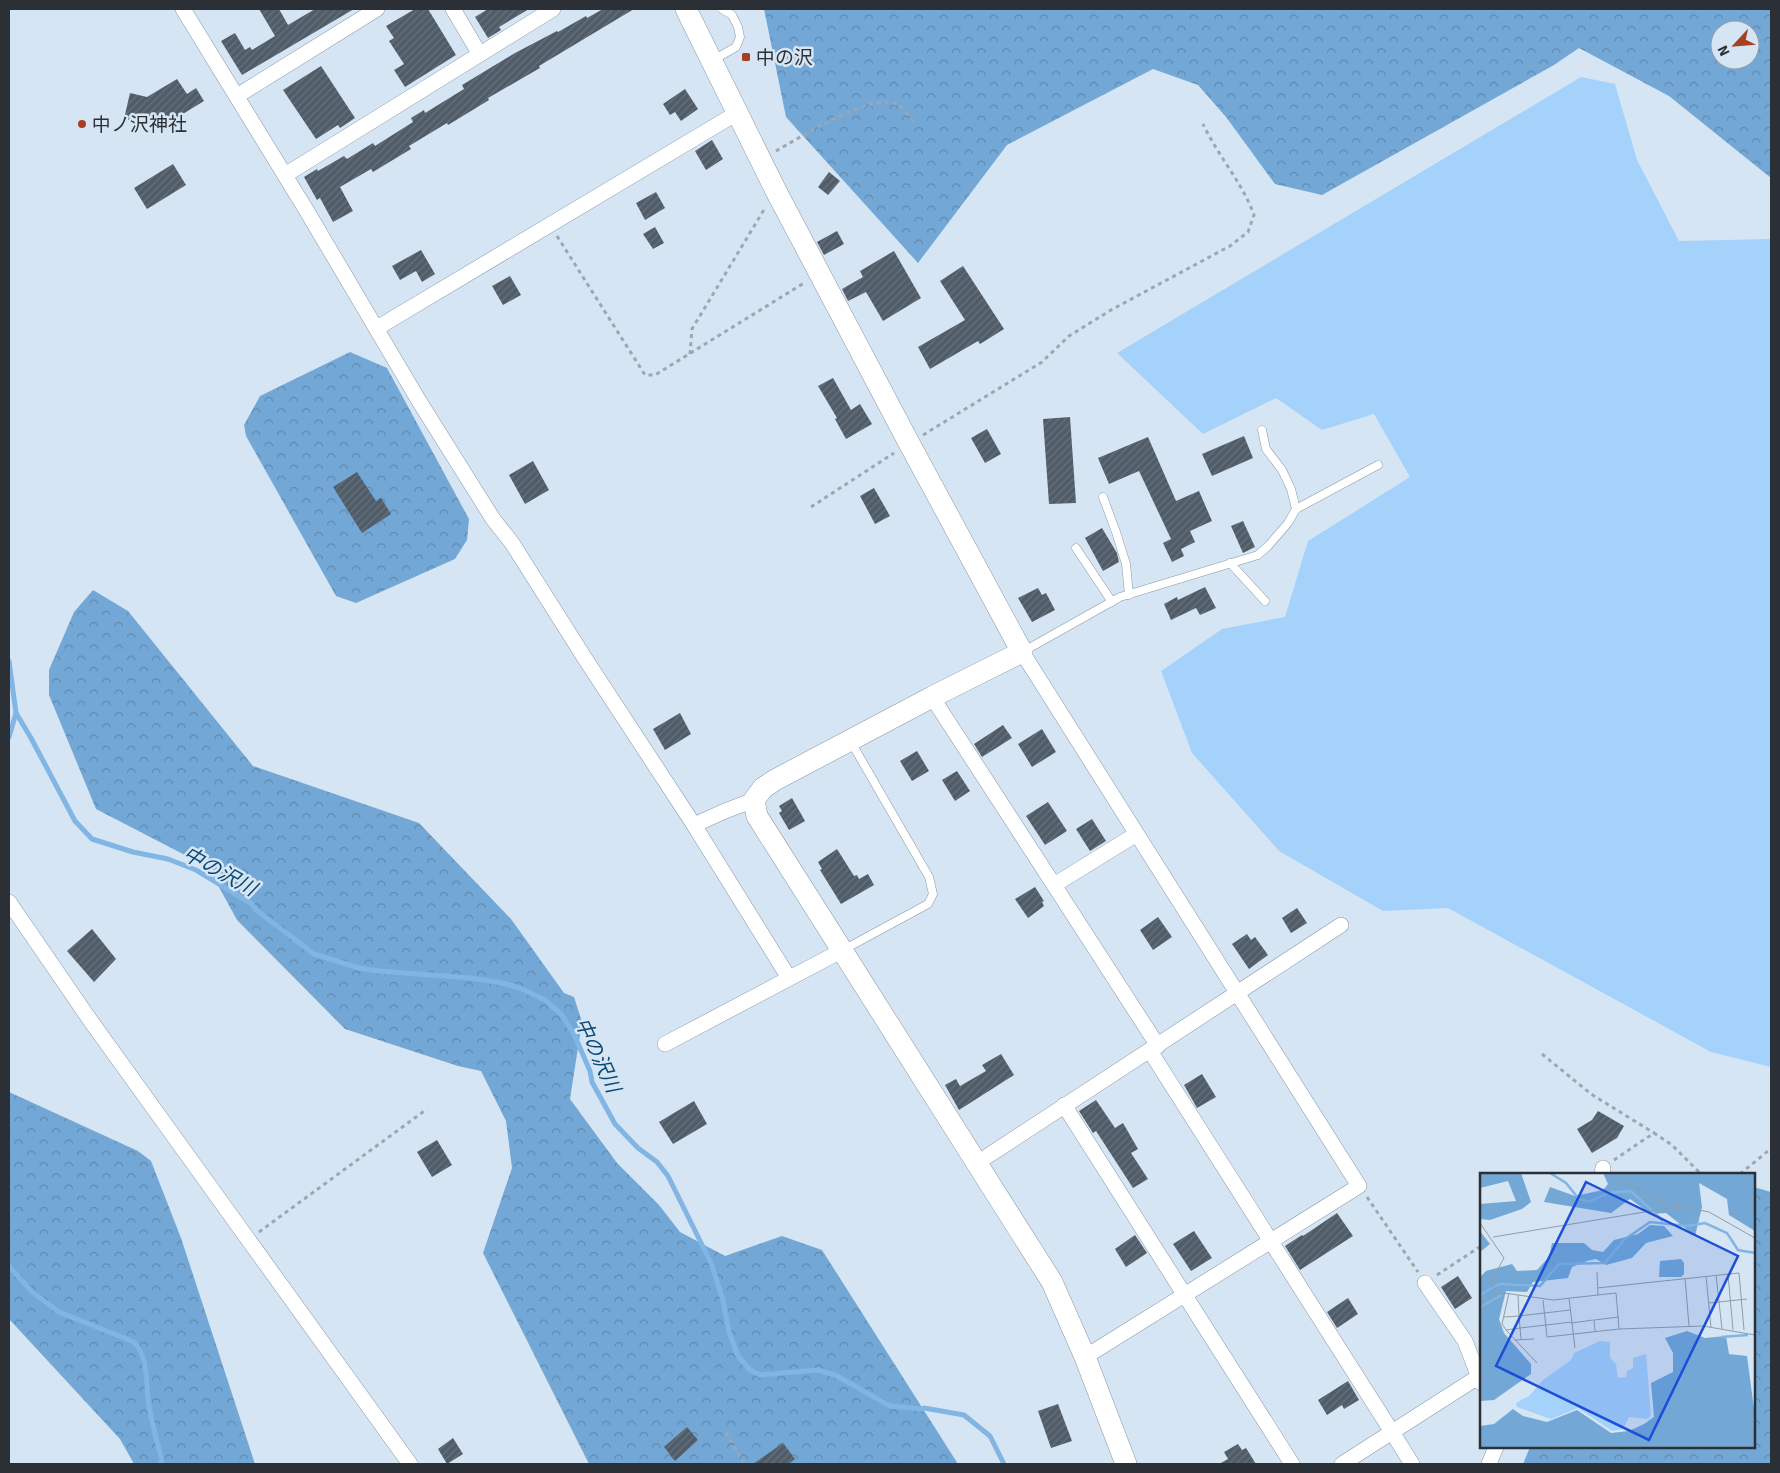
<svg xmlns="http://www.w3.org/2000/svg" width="1780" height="1473" viewBox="0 0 1780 1473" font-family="Signika,'Noto Sans JP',sans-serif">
  <defs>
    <pattern id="forest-crowns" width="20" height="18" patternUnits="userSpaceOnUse" patternTransform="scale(1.25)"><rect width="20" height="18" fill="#73a8d6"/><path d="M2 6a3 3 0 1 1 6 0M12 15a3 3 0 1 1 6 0" fill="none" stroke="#5f89ae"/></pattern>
    <pattern id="building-hatch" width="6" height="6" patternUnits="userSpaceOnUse" patternTransform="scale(1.25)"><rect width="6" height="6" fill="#505d69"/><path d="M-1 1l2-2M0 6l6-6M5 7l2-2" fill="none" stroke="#66717b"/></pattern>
  </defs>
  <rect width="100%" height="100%" fill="#d6e5f3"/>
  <path fill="#a5d2fa" d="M 1581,77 L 1615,84 L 1637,160 L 1679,241 L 1771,239 L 1771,1067 L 1711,1052 L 1448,908 L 1383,911 L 1279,851 L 1192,753 L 1161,671 L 1222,629 L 1285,617 L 1308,541 L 1410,477 L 1374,414 L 1322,430 L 1276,398 L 1203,434 L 1117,353 Z"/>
  <g fill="url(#forest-crowns)" fill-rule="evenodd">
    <path d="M 764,9 L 1771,9 L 1771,178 L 1669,96 L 1579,48 L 1554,65 L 1322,195 L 1275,184 L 1226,117 L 1198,85 L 1153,69 L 1007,145 L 918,263 L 786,117 ZM 1720,30 L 1750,30 L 1750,60 L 1720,60 Z"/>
    <path d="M 350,352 L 387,368 L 469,519 L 467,540 L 455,559 L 356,603 L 336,596 L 246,436 L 244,425 L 260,396 Z"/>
    <path d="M 93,590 L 128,611 L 253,766 L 419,823 L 511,919 L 564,993 L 574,997 L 582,1022 L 570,1099 L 617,1163 L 659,1205 L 680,1232 L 725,1256 L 782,1236 L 822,1250 L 958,1464 L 589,1464 L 483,1253 L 512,1168 L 506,1121 L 481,1071 L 458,1066 L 345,1029 L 237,920 L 208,867 L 96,809 L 49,695 L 49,670 L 74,612 Z"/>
    <path d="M 9,1092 L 138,1151 L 151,1161 L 181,1238 L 255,1464 L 134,1464 L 120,1439 L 9,1319 Z"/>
    <path d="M 1754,1187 L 1771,1192 L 1771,1464 L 1523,1464 L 1530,1447 L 1754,1447 Z"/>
  </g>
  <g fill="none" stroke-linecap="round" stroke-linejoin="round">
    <g stroke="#80b5e4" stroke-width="5">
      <path d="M 9,661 L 16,713 L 31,738 L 75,821 L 92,839 L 133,852 L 168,859 L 196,870 L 252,904 L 256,910 L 314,954 L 359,968 L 379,971 L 471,978 L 502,983 L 520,988 L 545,1000 L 561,1014 L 574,1034 L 590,1071 L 592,1082 L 615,1124 L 638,1148 L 657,1162 L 668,1176 L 711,1263 L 723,1300 L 729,1332 L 738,1356 L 750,1370 L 760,1375 L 818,1370 L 837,1376 L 890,1406 L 922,1409 L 924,1408 L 964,1415 L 990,1436 L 1004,1464"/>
      <path d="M 9,737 L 16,713"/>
      <path d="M 9,1266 L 32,1292 L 59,1312 L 134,1342 C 150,1360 145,1384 149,1406 C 152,1424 157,1442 162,1460 L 160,1464"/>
    </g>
  </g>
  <g fill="url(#building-hatch)">
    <path d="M 259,9 L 279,9 L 288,25 L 315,9 L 354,9 L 242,75 L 221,41 L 235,33 L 245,50 L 250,47 L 252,50 L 275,36 Z"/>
    <path d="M 415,9 L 428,9 L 456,55 L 405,87 L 394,70 L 404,64 L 389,41 L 394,38 L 386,26 Z"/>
    <path d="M 488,9 L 529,9 L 499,27 L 501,30 L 488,38 L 475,17 Z"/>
    <path d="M 603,9 L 634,9 L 539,66 L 540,68 L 488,98 L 489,100 L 448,125 L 447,123 L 409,146 L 411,149 L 373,172 L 371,169 L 340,187 L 353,211 L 333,222 L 320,198 L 317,200 L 304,177 L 317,169 L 318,171 L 344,156 L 347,159 L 373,143 L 375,146 L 413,122 L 411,118 L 424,110 L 425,113 L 464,89 L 462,85 L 515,53 L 557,31 L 558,32 L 586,16 L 587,18 Z"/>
    <path d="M 321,66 L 355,118 L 340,128 L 338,125 L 316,139 L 283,90 Z"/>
    <path d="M 177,79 L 187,94 L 196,88 L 204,101 L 160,128 L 124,119 L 130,93 L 147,97 Z"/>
    <path d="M 685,89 L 698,109 L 681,121 L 675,112 L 670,115 L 663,104 Z"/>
    <path d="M 712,140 L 723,159 L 706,170 L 695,151 Z"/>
    <path d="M 173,164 L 186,185 L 147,209 L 134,188 Z"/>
    <path d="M 829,172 L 840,181 L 828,195 L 818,187 Z"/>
    <path d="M 656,192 L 665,208 L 645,220 L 636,203 Z"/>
    <path d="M 655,227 L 664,243 L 653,249 L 643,234 Z"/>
    <path d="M 837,231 L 844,244 L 824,255 L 817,242 Z"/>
    <path d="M 421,250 L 435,274 L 422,282 L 416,271 L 400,280 L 392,266 Z"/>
    <path d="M 894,251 L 921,298 L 883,321 L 866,292 L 848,301 L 842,289 L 863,277 L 860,271 Z"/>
    <path d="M 963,266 L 1004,329 L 980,344 L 978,341 L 930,369 L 918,347 L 965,320 L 940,281 Z"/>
    <path d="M 510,276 L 521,295 L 503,305 L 492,286 Z"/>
    <path d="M 833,378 L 851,410 L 860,404 L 872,424 L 846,439 L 835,419 L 837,418 L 818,386 Z"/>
    <path d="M 1070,417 L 1076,503 L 1049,504 L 1043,419 Z"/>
    <path d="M 987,429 L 1001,454 L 985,463 L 971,438 Z"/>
    <path d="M 1244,436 L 1253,458 L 1212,476 L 1202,454 Z"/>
    <path d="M 1148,437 L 1176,501 L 1199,491 L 1212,521 L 1190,531 L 1195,542 L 1181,549 L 1184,556 L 1172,562 L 1163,543 L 1171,539 L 1139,471 L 1109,484 L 1098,458 Z"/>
    <path d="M 533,461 L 549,490 L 525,504 L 509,475 Z"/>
    <path d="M 357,472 L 376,501 L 381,498 L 391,514 L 362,533 L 333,487 Z"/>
    <path d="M 874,488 L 890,516 L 875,524 L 860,496 Z"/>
    <path d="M 1243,521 L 1255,547 L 1243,553 L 1231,526 Z"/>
    <path d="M 1102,528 L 1117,553 L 1119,562 L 1103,571 L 1085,538 Z"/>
    <path d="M 1205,587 L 1216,608 L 1200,615 L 1196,608 L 1171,620 L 1164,604 L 1177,597 L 1178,600 Z"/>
    <path d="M 1038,588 L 1042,595 L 1046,593 L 1055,610 L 1032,622 L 1018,598 Z"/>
    <path d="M 680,713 L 691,734 L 665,750 L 653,729 Z"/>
    <path d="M 1003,725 L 1012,738 L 982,757 L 974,744 Z"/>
    <path d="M 1042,729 L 1056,752 L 1032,767 L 1018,744 Z"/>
    <path d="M 917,751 L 929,771 L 912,781 L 900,761 Z"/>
    <path d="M 957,771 L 970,791 L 955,801 L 942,780 Z"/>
    <path d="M 792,798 L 805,821 L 789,830 L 779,813 L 782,811 L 779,806 Z"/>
    <path d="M 1048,802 L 1067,831 L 1045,845 L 1026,816 Z"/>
    <path d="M 1092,819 L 1106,841 L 1090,851 L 1076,829 Z"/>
    <path d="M 837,849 L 854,876 L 857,875 L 859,879 L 868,874 L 874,885 L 841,904 L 820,870 L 822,869 L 818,862 Z"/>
    <path d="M 1035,887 L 1044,901 L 1042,902 L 1044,906 L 1028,918 L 1015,899 Z"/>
    <path d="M 1297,908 L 1307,923 L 1291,933 L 1282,918 Z"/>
    <path d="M 1158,917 L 1172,937 L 1153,950 L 1140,930 Z"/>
    <path d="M 92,929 L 116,959 L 94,982 L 67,951 Z"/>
    <path d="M 1247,934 L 1251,940 L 1255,937 L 1268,955 L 1249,969 L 1232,944 Z"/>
    <path d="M 1001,1054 L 1014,1075 L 959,1110 L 945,1085 L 956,1079 L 960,1086 L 986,1071 L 982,1065 Z"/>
    <path d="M 1202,1074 L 1216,1097 L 1197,1108 L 1184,1085 Z"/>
    <path d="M 1096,1100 L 1115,1128 L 1123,1123 L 1138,1149 L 1131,1153 L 1148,1179 L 1133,1188 L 1096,1131 L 1093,1133 L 1079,1111 Z"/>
    <path d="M 694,1101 L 707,1124 L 673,1144 L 659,1122 Z"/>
    <path d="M 1598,1111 L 1624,1126 L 1617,1138 L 1592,1153 L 1577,1129 L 1592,1120 Z"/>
    <path d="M 437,1140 L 452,1165 L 432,1177 L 417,1152 Z"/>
    <path d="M 1337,1213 L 1353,1236 L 1300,1270 L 1285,1246 L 1302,1235 L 1303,1236 Z"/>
    <path d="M 1194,1231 L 1212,1258 L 1191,1271 L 1173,1244 Z"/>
    <path d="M 1135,1235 L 1147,1253 L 1126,1267 L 1115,1249 Z"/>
    <path d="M 1458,1276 L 1472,1298 L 1455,1309 L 1441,1287 Z"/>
    <path d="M 1348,1298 L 1358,1314 L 1337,1328 L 1327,1312 Z"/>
    <path d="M 1348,1381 L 1359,1400 L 1344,1409 L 1342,1405 L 1327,1415 L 1318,1400 Z"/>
    <path d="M 1058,1404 L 1072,1441 L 1051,1448 L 1038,1411 Z"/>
    <path d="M 687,1427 L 698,1440 L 675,1461 L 664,1447 Z"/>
    <path d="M 453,1438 L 463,1454 L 447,1464 L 438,1449 Z"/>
    <path d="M 783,1443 L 795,1459 L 788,1464 L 753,1464 Z"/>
    <path d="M 1238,1444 L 1242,1450 L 1246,1448 L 1256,1464 L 1219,1464 L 1228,1459 L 1224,1452 Z"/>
  </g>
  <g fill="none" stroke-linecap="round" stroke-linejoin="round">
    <g stroke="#8a98a5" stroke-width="9">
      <g id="lane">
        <path d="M 713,60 L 736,47 L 740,37 L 738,27 L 732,15 L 722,9"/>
        <path d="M 1262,430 L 1266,449 L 1282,470 L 1291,489 L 1296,509"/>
        <path d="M 1103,497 L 1116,532 L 1126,564 L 1129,595"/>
        <path d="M 1076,548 L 1112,602"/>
        <path d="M 1230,563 L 1265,601"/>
        <path d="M 1024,651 L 1120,597 L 1258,555 L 1269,545 L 1288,523 L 1296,509 L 1378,465"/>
        <path d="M 843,950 L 928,904 L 933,894 L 929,877 L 851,742"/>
      </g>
    </g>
    <g stroke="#8a98a5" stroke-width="16">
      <g id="street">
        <path d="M 183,9 L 308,213 L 419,401 L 493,519 L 512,543 L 584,657 L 694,825 L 789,978"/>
        <path d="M 453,9 L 479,53"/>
        <path d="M 237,96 L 377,9"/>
        <path d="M 285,175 L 553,9"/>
        <path d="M 377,328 L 737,113"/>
        <path d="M 1022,652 C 1133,831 1247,1008 1359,1186 L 1085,1357"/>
        <path d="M 932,697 L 1054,885 L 1135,835"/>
        <path d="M 694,825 L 725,811 L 754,800"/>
        <path d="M 1054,885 L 1158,1046"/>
        <path d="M 9,902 L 90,1020 L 410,1464"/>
        <path d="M 665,1044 L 841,951"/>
        <path d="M 1150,1051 L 1392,1432 L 1478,1377"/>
        <path d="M 1064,1105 L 1292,1464"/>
        <path d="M 977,1163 L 1341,925"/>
        <path d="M 1602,1174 L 1603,1168"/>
        <path d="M 1425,1283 L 1465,1341 L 1481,1383"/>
        <path d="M 1342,1464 L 1392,1432 L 1412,1464"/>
        <path d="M 1489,1464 L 1496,1447"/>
      </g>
    </g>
    <g stroke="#8a98a5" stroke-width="22">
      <path id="secondary" d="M 686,9 L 776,191 L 909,443 L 1022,652 L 932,697 L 775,780 L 763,788 L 754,800 L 757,816 L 1052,1282 L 1085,1357 L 1126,1464"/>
    </g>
    <g stroke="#9ba7b2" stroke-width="3" stroke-dasharray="4 4" stroke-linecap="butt">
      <path d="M 776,151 C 799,138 872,92 896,104 C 903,107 910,118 915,124"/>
      <path d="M 557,236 L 645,375 L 655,375 L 804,283"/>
      <path d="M 690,354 L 692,329 L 765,208"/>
      <path d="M 923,435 L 1042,362 L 1069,336 L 1111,310 L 1230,246 L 1248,232 L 1254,215 C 1242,182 1218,156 1203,124"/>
      <path d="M 811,507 L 894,453"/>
      <path d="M 1542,1054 L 1591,1094 L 1654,1133"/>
      <path d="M 1614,1160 L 1654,1133 L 1672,1145 L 1701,1174"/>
      <path d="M 1740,1174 L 1768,1151 L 1771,1150"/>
      <path d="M 1367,1197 L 1418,1272"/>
      <path d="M 259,1232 L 427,1109"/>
      <path d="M 1437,1275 L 1481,1246"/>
      <path d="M 726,1432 L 744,1464"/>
    </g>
    <use href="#lane" stroke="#fff" stroke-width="8"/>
    <use href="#street" stroke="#fff" stroke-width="15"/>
    <use href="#secondary" stroke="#fff" stroke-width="21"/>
  </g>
  <g fill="#a73f22" stroke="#d6e5f3" stroke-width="2">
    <rect x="741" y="52" width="10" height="10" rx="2.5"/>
    <circle cx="82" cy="124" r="5"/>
  </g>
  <g text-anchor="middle" stroke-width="5" stroke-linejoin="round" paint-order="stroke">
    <g font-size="19" fill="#2a3036" stroke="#d6e5f3" text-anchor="start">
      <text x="756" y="64">中の沢</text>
      <text x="92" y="131">中ノ沢神社</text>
    </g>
    <g font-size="20" font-style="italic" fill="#084873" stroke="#d6e5f3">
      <text transform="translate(220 871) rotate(29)" y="7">中の沢川</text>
      <text transform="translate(598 1055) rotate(65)" y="7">中の沢川</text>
    </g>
  </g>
  <g transform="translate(1480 1173)">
    <rect width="275" height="275" fill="#d6e5f3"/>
    <path d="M 120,168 L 130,169 L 130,185 L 136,191 L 138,205 L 146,204 L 147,198 L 153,195 L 153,185 L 166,181 L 171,242 L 168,246 L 149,244 L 143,256 L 132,258 L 98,235 L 71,246 L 37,234 L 36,230 L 49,223 L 63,207 L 91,187 L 94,180 Z" fill="#a5d2fa"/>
    <path d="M 0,0 L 41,0 L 51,29 L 42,36 L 10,47 L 0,46 L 0,31 L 36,28 L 28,8 L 0,15 ZM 123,0 L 275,0 L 275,58 L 249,42 L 247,26 L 219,10 L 222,34 L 215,63 L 186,40 L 171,41 L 150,26 L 131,40 L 64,29 L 70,14 L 95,23 L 123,17 L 128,11 ZM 170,52 L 184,53 L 193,63 L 166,70 L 152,85 L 126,92 L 116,86 L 107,88 L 92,94 L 88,105 L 53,109 L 47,119 L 26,118 L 19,146 L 24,160 L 51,191 L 51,201 L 14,227 L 0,228 L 0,104 L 6,98 L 32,91 L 37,98 L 57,97 L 69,84 L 72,70 L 104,70 L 112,77 L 123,79 L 134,67 L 158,61 ZM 0,58 L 10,71 L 0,79 ZM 201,86 L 204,90 L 204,101 L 201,104 L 179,104 L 180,88 ZM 207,158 L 225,165 L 246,163 L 249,181 L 267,183 L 275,243 L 275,275 L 0,275 L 0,253 L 14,251 L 33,236 L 43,243 L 67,249 L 97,237 L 131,260 L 149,258 L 164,251 L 174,244 L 171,210 L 193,199 L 193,180 L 185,165 Z" fill="#73a8d6"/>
    <path fill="none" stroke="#80b5e4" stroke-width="2.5" d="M 70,0 L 86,10 L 99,26 L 109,29 L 128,20 L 151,18 L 183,48M 0,122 L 19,111 L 60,113 L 79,91 L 125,90 L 144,67 L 170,49 L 207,53 L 225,50 L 247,60 L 258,77 L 275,80M 0,134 L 22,122M 241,164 L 268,162"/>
    <path fill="none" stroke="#919da7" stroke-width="1" d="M 130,0 L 177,27 L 200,32M 0,50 L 24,85 L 12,107 L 14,122M 13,64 L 201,33 L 229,39 L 275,65M 117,99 L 118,122M 248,101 L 253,157M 236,102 L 242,156M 226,103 L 231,154M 205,105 L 209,153M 117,115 L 259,100 L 264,157M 38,122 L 39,143 L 90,137M 89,125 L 95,175M 63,127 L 67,164 L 139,156M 229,130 L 267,126M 0,132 L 14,122 L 24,120 L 73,127 L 136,120 L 139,156 L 223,153 L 275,162M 24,144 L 39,143 L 40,155 L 26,157 L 57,190M 92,150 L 113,147M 26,157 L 22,151 L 29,120M 115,158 L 114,147 L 139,144M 41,166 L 40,155 L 92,149M 35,167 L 54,166"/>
    <path fill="#1d4ed8" fill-opacity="0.15" stroke="#1d4ed8" stroke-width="2.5" d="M 106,9 L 258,83 L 169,267 L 16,193 Z"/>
    <rect width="275" height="275" fill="none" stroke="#2a3036" stroke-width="2.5"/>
  </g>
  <rect width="1780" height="1473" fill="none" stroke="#2a3036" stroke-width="20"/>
  <g transform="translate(1735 45) rotate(244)"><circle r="24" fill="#d6e5f3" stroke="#919da7"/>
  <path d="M0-4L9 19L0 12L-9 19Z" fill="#a73f22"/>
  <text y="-8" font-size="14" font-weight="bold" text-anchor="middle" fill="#2a3036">N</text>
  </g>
</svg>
